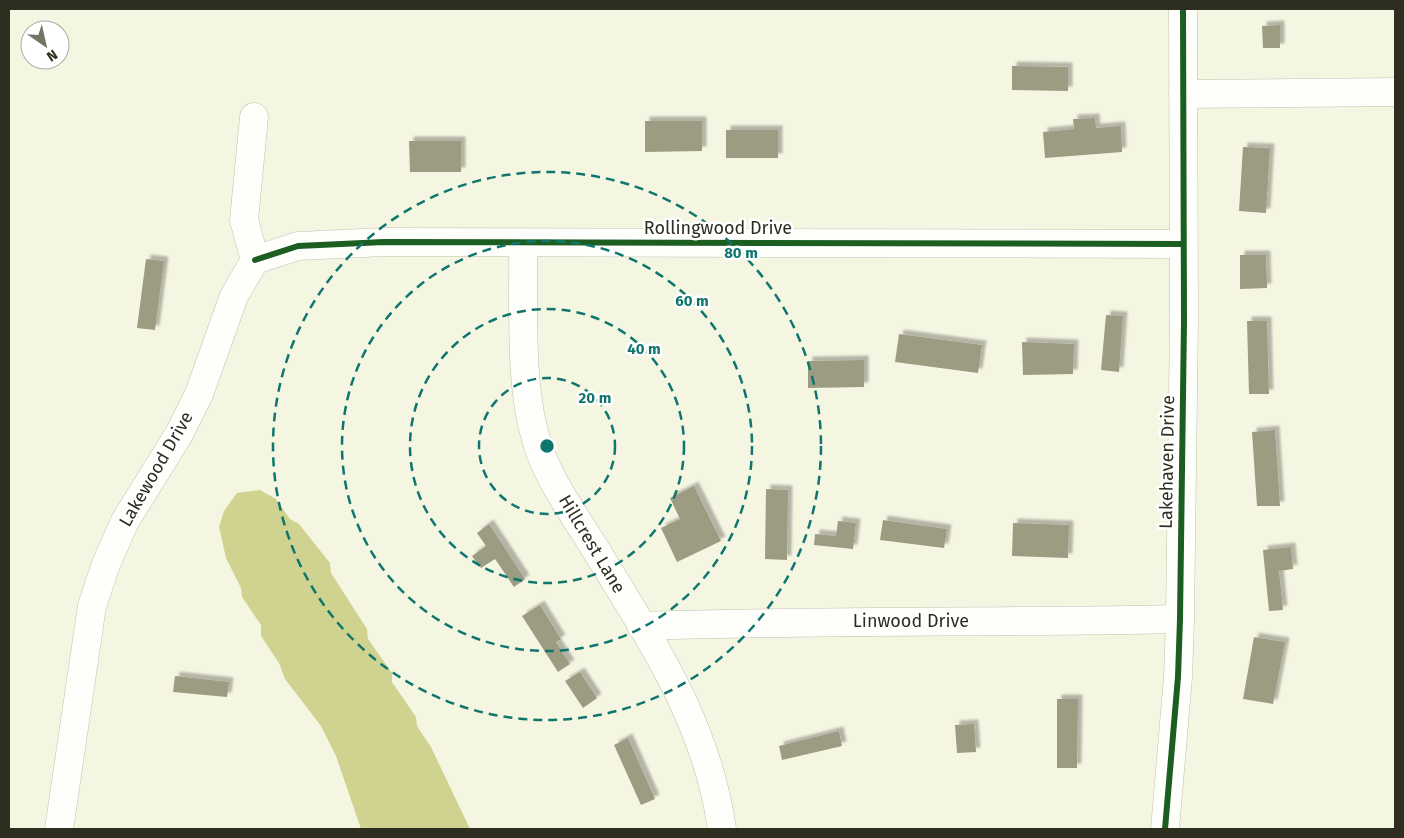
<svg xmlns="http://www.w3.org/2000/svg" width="1404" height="838" viewBox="0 0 1404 838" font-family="'Fira Sans',sans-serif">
  <defs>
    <filter id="shadow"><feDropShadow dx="4.5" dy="-4.5" stdDeviation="1" flood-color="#0004"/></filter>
  </defs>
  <rect width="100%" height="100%" fill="#f5f6e2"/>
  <path fill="#d0d290" d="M 260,490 L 276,499 L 290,519 L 299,524 L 330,563 L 331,573 L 367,629 L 368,639 L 392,673 L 392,682 L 416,717 L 417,726 L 431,747 L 470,829 L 361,829 L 336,756 L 321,726 L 285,679 L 279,663 L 261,636 L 261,625 L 242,597 L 241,588 L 226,558 L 219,527 L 224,511 L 237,493 Z"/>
  <g fill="#9b9c81" filter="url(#shadow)">
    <path d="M 1280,25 L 1280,48 L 1263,48 L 1262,26 Z"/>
    <path d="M 1012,66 L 1068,67 L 1068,91 L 1012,90 Z"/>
    <path d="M 1095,118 L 1096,128 L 1121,126 L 1122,152 L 1045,158 L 1043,132 L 1074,129 L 1073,119 Z"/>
    <path d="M 645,121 L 702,121 L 702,151 L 645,152 Z"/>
    <rect x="726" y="130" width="52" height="28"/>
    <path d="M 409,141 L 461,141 L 461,172 L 410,172 Z"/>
    <path d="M 1243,147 L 1270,148 L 1266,213 L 1239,211 Z"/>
    <path d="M 1240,255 L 1266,255 L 1267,288 L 1240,289 Z"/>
    <path d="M 146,259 L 164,261 L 155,330 L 137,328 Z"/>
    <path d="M 1106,315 L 1123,316 L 1119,372 L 1101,370 Z"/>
    <path d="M 1247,321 L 1267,321 L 1269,394 L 1249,394 Z"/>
    <path d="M 899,334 L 982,345 L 978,373 L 895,362 Z"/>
    <path d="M 1022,342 L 1074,344 L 1073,374 L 1023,375 Z"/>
    <path d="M 864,360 L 864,387 L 808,388 L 808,361 Z"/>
    <path d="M 1275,430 L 1280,506 L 1257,506 L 1252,432 Z"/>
    <path d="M 694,486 L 721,541 L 677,562 L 661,528 L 680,519 L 670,498 Z"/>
    <path d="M 766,489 L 788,490 L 787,560 L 765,559 Z"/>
    <path d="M 883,520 L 947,529 L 944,548 L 880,540 Z"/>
    <path d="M 838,521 L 856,523 L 853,549 L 814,545 L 815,534 L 836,536 Z"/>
    <path d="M 1013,523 L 1069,525 L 1068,558 L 1012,556 Z"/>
    <path d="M 489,524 L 525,579 L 514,587 L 495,559 L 481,568 L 472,556 L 486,546 L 477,533 Z"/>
    <path d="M 1291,547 L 1293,569 L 1279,571 L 1283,610 L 1269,611 L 1263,550 Z"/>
    <path d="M 540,605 L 561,639 L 556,642 L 570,664 L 558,672 L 522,616 Z"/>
    <path d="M 1254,637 L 1285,642 L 1273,704 L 1243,699 Z"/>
    <path d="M 580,672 L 597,698 L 583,708 L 565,681 Z"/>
    <path d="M 175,676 L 229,682 L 227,697 L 173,692 Z"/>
    <path d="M 1057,699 L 1078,699 L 1077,768 L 1057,768 Z"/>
    <path d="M 974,724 L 976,752 L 957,753 L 955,725 Z"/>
    <path d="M 839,731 L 842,746 L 782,760 L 779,746 Z"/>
    <path d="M 628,738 L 655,799 L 641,805 L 614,745 Z"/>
  </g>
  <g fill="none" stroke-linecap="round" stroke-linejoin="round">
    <g stroke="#bfc0b0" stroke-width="29">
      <g id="minor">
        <path d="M 1183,94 L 1395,92"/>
        <path d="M 523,243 C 524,302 519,383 536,439 C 546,476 571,510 591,542 C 648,636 706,718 722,829"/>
        <path d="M 255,260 L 298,246 L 384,242 L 1183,244"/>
        <path d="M 641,626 C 821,620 1000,623 1180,619"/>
        <path d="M 59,829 L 92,606 L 106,564 L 125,521 L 179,434 L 199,394 L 234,296 L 255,260 L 244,220 L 254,117"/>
        <path d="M 1165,829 L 1178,677 L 1180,619 L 1184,321 L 1183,9"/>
      </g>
    </g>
    <use href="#minor" stroke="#fefefb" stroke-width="28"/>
    <g stroke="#fff" stroke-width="9">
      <g id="cycleway">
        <path d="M 255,260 L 298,246 L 384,242 L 1183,244"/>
        <path d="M 1165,829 L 1178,677 L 1180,619 L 1184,321 L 1183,9"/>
      </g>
    </g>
    <use href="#cycleway" stroke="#1b5e20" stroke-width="6"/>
  </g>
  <g fill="none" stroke="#0f766e" stroke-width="2.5" stroke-dasharray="9 6">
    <circle cx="547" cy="446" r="68"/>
    <circle cx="547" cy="446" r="137"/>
    <circle cx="547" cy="446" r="205"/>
    <circle cx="547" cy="446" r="274"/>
  </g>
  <g text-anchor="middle" stroke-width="5" stroke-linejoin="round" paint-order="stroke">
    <g font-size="18" fill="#2d2e20" stroke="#fff">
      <text x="718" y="234">Rollingwood Drive</text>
      <text transform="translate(1167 462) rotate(-89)" y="6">Lakehaven Drive</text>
      <text transform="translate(156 469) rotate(-60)" y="6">Lakewood Drive</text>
      <text transform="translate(592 544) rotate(59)" y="6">Hillcrest Lane</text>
      <text x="911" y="627">Linwood Drive</text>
    </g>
  </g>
  <circle cx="547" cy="446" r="8" fill="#0f766e" stroke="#fff" stroke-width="2.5"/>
  <g font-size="15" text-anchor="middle" font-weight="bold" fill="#0f766e" stroke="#fff" stroke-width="5" stroke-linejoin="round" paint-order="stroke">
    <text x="741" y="258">80 m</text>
    <text x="692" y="306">60 m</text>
    <text x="644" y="354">40 m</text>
    <text x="595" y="403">20 m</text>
  </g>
  <rect width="1404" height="838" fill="none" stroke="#2d2e20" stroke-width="20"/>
  <g transform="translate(45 45) rotate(146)"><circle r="24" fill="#ffffff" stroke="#ababa6"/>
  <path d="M0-4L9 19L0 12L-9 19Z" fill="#737464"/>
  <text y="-8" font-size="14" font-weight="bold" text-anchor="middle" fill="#2d2e20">N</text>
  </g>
</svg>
